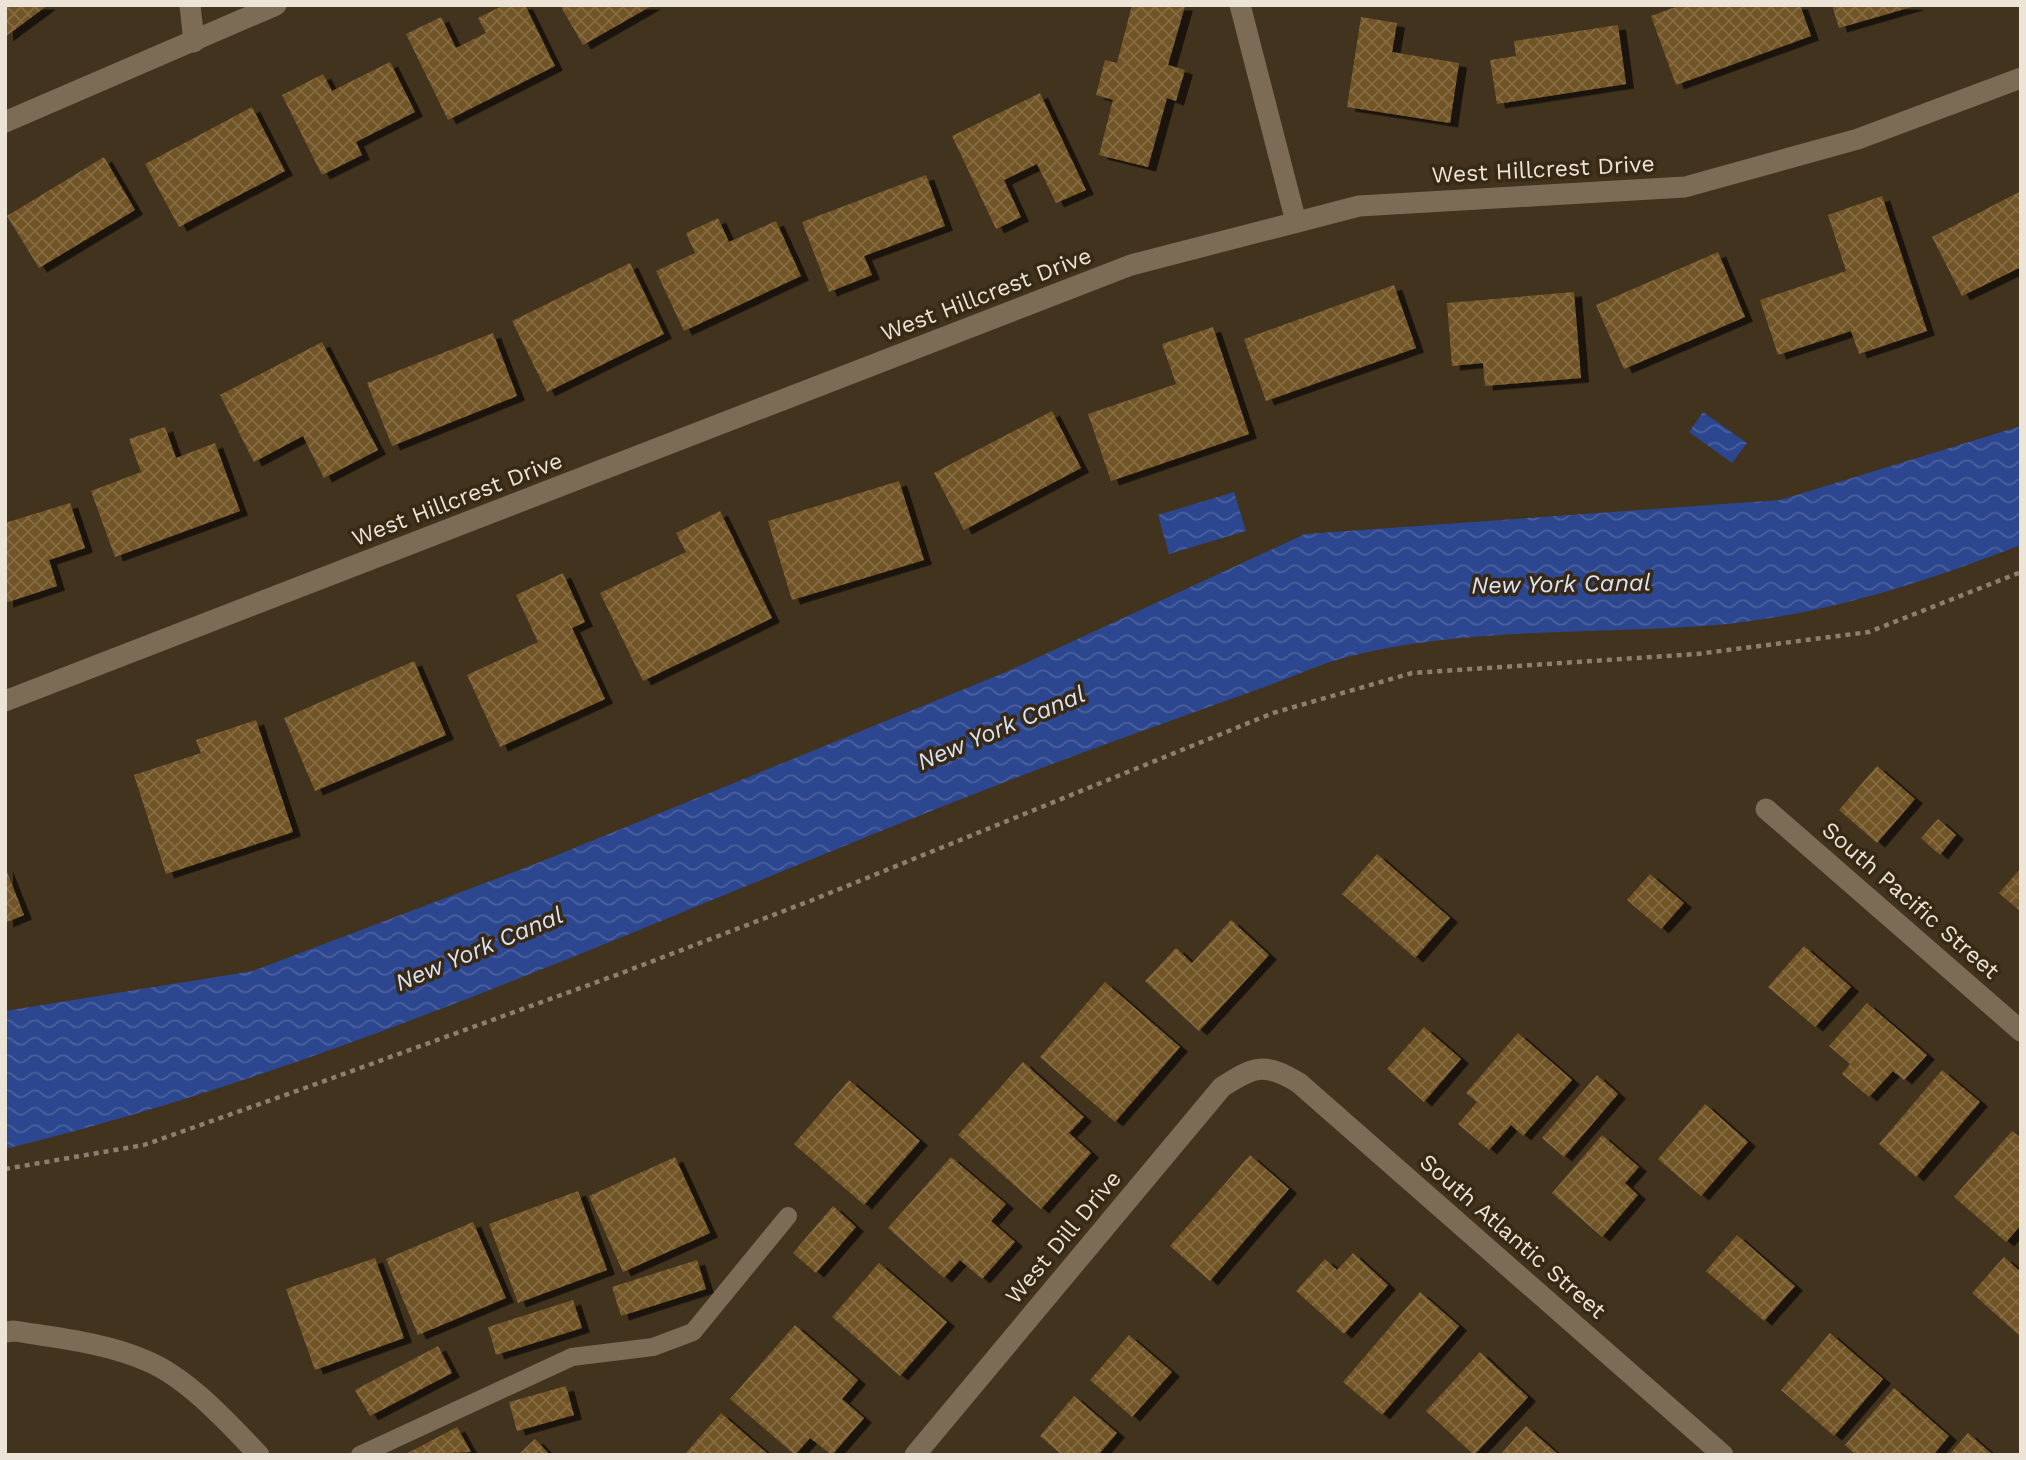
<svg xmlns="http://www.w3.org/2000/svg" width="2026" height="1460" viewBox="0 0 2026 1460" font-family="'Work Sans',sans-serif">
  <defs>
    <pattern id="water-waves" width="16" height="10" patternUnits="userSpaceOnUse" patternTransform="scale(1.75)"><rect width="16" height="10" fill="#2c468f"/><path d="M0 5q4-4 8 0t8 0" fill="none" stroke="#4b619e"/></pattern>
    <pattern id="building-cross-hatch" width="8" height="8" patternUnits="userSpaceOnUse" patternTransform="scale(1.75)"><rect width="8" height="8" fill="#725425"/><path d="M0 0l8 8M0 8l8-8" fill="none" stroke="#866c44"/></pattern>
    <filter id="shadow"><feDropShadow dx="8" dy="4.5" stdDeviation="0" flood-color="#0009"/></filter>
  </defs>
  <rect width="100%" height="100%" fill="#41331e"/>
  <g fill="url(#water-waves)">
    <path d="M 1703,412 L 1747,443 L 1732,463 L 1689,432 Z"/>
    <path d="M 2021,426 L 2021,545 C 1917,585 1814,618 1703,626 C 1588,634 1453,628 1343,658 C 1319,665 1296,675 1273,684 C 1223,702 1173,720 1123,738 C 749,872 392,1055 5,1149 L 5,1011 L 253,971 L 535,864 L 1006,672 L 1305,534 L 1780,500 Z"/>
    <path d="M 1234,492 L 1246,531 L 1169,554 L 1158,515 Z"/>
  </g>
  <g fill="url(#building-cross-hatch)" filter="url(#shadow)">
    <path d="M 5,5 L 48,5 L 5,37 Z"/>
    <path d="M 504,5 L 525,5 L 555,66 L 448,120 L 406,34 L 441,17 L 456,48 L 486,33 L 478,18 Z"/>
    <path d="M 560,5 L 653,5 L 583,45 Z"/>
    <path d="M 1132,5 L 1185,6 L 1168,65 L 1185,70 L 1176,101 L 1167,98 L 1148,167 L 1099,155 L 1113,100 L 1096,95 L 1105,60 L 1117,63 Z"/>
    <path d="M 1681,5 L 1800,5 L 1811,36 L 1676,85 L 1651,16 Z"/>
    <path d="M 1832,5 L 1915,5 L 1915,6 L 1839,28 Z"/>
    <path d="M 1361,17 L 1397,23 L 1392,52 L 1459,63 L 1450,123 L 1347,107 Z"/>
    <path d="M 1618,25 L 1626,84 L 1497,104 L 1490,60 L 1516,56 L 1514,41 Z"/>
    <path d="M 390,62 L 415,112 L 356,142 L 362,155 L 322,175 L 282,95 L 323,74 L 332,91 Z"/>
    <path d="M 1040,93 L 1086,190 L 1056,203 L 1037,164 L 1004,180 L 1021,217 L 996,229 L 952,136 Z"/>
    <path d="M 252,107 L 285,171 L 179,227 L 145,164 Z"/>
    <path d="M 104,157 L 135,210 L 39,268 L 7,216 Z"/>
    <path d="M 926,175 L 945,226 L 864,256 L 872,275 L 829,292 L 802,222 Z"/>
    <path d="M 2021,191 L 2021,267 L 1962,296 L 1932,237 Z"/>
    <path d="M 1882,196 L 1927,331 L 1859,354 L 1851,331 L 1778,355 L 1760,300 L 1846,271 L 1828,215 Z"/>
    <path d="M 718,218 L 729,242 L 776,221 L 801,276 L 684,331 L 656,271 L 695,253 L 686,233 Z"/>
    <path d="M 1718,252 L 1745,317 L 1624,369 L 1596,305 Z"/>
    <path d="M 630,263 L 664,334 L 547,392 L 512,321 Z"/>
    <path d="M 1394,285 L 1416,348 L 1266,401 L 1244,339 Z"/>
    <path d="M 1574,292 L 1581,378 L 1485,386 L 1483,363 L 1452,366 L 1447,303 Z"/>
    <path d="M 1213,327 L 1249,434 L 1111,481 L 1088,414 L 1176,384 L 1162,344 Z"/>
    <path d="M 493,333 L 517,396 L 392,446 L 367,383 Z"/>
    <path d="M 322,342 L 378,450 L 324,478 L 303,436 L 254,462 L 220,395 Z"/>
    <path d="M 1052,411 L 1081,468 L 964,530 L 934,473 Z"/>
    <path d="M 165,427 L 176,458 L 215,443 L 240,511 L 115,557 L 91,491 L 141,472 L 129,439 Z"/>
    <path d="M 899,481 L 924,560 L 792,600 L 768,521 Z"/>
    <path d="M 70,503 L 85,548 L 49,560 L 57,586 L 5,603 L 5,523 Z"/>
    <path d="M 720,511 L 772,618 L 643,681 L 600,593 L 686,552 L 676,533 Z"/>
    <path d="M 563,573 L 585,622 L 572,628 L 605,699 L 500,747 L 467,675 L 538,642 L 516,595 Z"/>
    <path d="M 414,661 L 446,735 L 315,791 L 284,718 Z"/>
    <path d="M 256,720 L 293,832 L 166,874 L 134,775 L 201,753 L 196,740 Z"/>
    <path d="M 1877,766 L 1915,799 L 1877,843 L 1839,810 Z"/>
    <path d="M 1938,819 L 1956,835 L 1940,855 L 1921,838 Z"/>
    <path d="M 1377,854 L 1450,918 L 1415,958 L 1342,894 Z"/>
    <path d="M 5,867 L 24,915 L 5,923 Z"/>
    <path d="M 2021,868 L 2021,912 L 1999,893 Z"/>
    <path d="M 1650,874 L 1684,903 L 1661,929 L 1627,900 Z"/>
    <path d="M 1231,920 L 1269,955 L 1199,1031 L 1145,981 L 1176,948 L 1192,963 Z"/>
    <path d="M 1804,946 L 1851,987 L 1815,1027 L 1768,987 Z"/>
    <path d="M 1105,982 L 1180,1047 L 1115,1122 L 1040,1057 Z"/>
    <path d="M 1867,1003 L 1927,1055 L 1904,1080 L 1893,1071 L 1869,1097 L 1842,1074 L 1850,1064 L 1829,1046 Z"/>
    <path d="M 1424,1027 L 1461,1059 L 1424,1102 L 1387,1069 Z"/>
    <path d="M 1518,1033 L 1572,1080 L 1523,1136 L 1511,1125 L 1489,1150 L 1458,1124 L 1477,1102 L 1466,1093 Z"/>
    <path d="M 1023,1062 L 1084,1117 L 1069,1133 L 1091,1153 L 1041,1209 L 958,1135 Z"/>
    <path d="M 1942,1070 L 1980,1102 L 1916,1177 L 1879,1144 Z"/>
    <path d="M 1597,1075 L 1618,1094 L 1564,1157 L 1542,1138 Z"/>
    <path d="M 849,1080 L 920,1141 L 864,1205 L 794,1144 Z"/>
    <path d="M 1705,1104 L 1748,1142 L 1701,1196 L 1658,1159 Z"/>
    <path d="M 2012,1131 L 2021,1138 L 2021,1225 L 2006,1242 L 1954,1197 Z"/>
    <path d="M 1602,1135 L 1639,1167 L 1625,1183 L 1638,1195 L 1602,1237 L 1552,1193 Z"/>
    <path d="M 1250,1155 L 1289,1189 L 1210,1281 L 1170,1246 Z"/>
    <path d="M 675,1157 L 710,1233 L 623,1272 L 589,1196 Z"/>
    <path d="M 951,1157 L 1006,1204 L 991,1221 L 1015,1242 L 982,1279 L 960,1260 L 944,1278 L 888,1228 Z"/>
    <path d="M 578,1191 L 607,1270 L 518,1303 L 489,1224 Z"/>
    <path d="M 833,1206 L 856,1227 L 816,1273 L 793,1253 Z"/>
    <path d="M 473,1222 L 506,1298 L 418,1335 L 386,1259 Z"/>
    <path d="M 1737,1235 L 1795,1286 L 1764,1321 L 1706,1271 Z"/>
    <path d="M 1353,1253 L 1388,1285 L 1344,1334 L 1296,1291 L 1325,1259 L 1337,1270 Z"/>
    <path d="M 2004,1257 L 2021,1272 L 2021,1337 L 1972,1293 Z"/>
    <path d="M 375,1258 L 404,1338 L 315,1370 L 286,1289 Z"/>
    <path d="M 697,1260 L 706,1289 L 621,1316 L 612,1287 Z"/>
    <path d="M 879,1263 L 947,1322 L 900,1376 L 832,1317 Z"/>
    <path d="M 1420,1292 L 1459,1326 L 1382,1415 L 1343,1382 Z"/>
    <path d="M 573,1300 L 582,1328 L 496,1355 L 488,1327 Z"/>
    <path d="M 795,1325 L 858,1380 L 842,1399 L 864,1418 L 832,1455 L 810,1438 L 795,1455 L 730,1399 Z"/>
    <path d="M 1830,1333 L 1883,1379 L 1834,1436 L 1781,1390 Z"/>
    <path d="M 1129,1335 L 1172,1372 L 1132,1417 L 1090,1380 Z"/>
    <path d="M 438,1346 L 452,1373 L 370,1416 L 355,1390 Z"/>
    <path d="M 1480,1352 L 1528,1397 L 1474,1455 L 1426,1411 Z"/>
    <path d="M 566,1386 L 574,1415 L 517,1431 L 509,1402 Z"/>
    <path d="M 1894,1388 L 1949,1436 L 1933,1455 L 1856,1455 L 1845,1445 Z"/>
    <path d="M 1074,1396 L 1117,1433 L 1098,1455 L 1062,1455 L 1040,1436 Z"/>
    <path d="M 721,1413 L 769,1455 L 684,1455 Z"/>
    <path d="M 1526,1426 L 1559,1455 L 1500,1455 Z"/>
    <path d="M 457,1427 L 471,1452 L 404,1455 Z"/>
    <path d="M 1968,1433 L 1993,1455 L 1949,1455 Z"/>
    <path d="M 535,1439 L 550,1455 L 518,1455 Z"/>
  </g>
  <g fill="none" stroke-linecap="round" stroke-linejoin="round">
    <path stroke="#8b806f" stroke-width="4.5" stroke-dasharray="5 5" stroke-linecap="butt" d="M 5,1169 L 144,1145 L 305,1088 L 619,974 L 815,899 L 1273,713 L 1412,673 L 1697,654 L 1869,632 L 2021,572"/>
    <path stroke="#7c6c55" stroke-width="18" d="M 360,1455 L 572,1357 L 653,1347 L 693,1332 L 788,1216"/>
    <g stroke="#7c6c55" stroke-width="21">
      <path d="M 190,5 L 194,42"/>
      <path d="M 1240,5 L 1296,222"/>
      <path d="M 5,122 L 276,5"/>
      <path d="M 5,701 L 1131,265 L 1359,206 L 1685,187 L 1858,139 L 2021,78"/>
      <path d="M 1766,809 L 2021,1031"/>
      <path d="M 915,1455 L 1222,1087 C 1254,1066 1265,1062 1299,1083 L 1723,1455"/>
    </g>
    <path stroke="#7c6c55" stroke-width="21" d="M 5,1332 L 14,1331 C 58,1338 106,1343 147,1361 C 188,1378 228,1423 259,1455"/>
  </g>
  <g text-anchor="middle" stroke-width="7" stroke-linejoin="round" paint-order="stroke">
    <g font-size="23" fill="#ede4d8" stroke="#372914">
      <text transform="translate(1543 169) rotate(-3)" y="8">West Hillcrest Drive</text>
      <text transform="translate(986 294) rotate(-21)" y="8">West Hillcrest Drive</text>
      <text transform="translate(457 499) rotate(-21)" y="8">West Hillcrest Drive</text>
      <text transform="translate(1911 900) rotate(41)" y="8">South Pacific Street</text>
      <text transform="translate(1513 1236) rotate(41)" y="8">South Atlantic Street</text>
      <text transform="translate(1063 1237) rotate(-50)" y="8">West Dill Drive</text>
    </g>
    <g font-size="24" font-style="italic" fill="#dae3f9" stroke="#372914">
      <text transform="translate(1561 584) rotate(-1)" y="8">New York Canal</text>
      <text transform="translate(1001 728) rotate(-23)" y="8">New York Canal</text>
      <text transform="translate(479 949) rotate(-23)" y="8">New York Canal</text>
    </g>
  </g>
  <rect width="2026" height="1460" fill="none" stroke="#ede4d8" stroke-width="14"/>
</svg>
